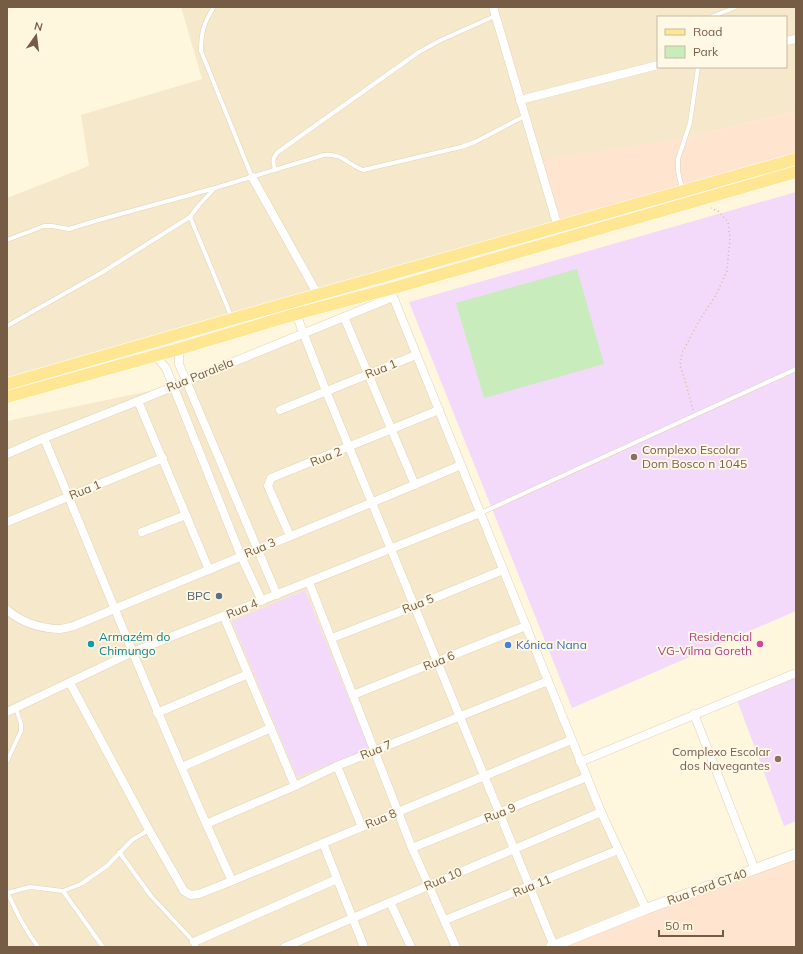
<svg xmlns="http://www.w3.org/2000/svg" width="803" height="954" viewBox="0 0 803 954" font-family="Mulish,sans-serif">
  <rect width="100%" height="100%" fill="#fef6dd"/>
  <g fill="#f6e9cb" fill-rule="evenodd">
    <path d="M 181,7 L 796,7 L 796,111 L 685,138 L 558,227 L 230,313 L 7,378 L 7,198 L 89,166 L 81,115 L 202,79 ZM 658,17 L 786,17 L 786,67 L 658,67 Z"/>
    <path d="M 393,297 L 571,740 L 646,909 L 551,947 L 7,947 L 7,421 L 173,386 Z"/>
  </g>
  <g fill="#ffe5d0">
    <path d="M 796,111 L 796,159 L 558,227 L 538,160 L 685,138 Z"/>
    <path d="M 796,855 L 796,947 L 551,947 Z"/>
  </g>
  <g fill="#f3dafa">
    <path d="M 796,192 L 796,611 L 572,708 L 409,302 Z"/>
    <path d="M 305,590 L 369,749 L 297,777 L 232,621 Z"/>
    <path d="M 796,673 L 796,821 L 784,826 L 736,697 Z"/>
  </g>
  <path fill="#c8ecbb" d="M 577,269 L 604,364 L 484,398 L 456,303 Z"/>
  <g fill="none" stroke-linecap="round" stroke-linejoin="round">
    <g stroke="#e3d2b9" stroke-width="5">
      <g id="service">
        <path d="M 214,7 C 204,22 201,33 201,51 L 252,177"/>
        <path d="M 711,17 L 736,7"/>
        <path d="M 275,170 C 273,162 272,158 278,152 L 419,52 L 441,40 L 495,16"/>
        <path d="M 682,189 L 678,171 L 678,159 L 690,123 L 698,67"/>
        <path d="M 190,217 L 232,318"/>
        <path d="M 7,240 L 44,226 L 52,226 L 69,229 L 95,221 L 215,188 L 324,155 C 342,153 347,164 363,170 L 461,147 L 475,142 L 525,116"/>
        <path d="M 7,326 L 101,273 L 190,217 L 199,205 L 215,188"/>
        <path d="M 481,513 L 796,369"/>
        <path d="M 7,761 L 21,731 L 21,724 L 16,708"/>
        <path d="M 119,852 L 151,896 L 194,942 L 197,947"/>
        <path d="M 63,891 L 103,947"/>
        <path d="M 7,892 C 17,913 24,928 38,947"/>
        <path d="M 7,893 L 30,887 L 63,891 L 81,884 L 107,866 L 132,840 L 149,830"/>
      </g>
    </g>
    <g stroke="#e3d2b9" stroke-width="9">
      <g id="minor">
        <path d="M 493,7 L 558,227"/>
        <path d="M 786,41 L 796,39"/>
        <path d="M 520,100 L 658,65"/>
        <path d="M 252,177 L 318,295"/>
        <path d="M 390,289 L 601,812 L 646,909"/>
        <path d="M 296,314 L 326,391 L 554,946"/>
        <path d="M 344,317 L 415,485"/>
        <path d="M 179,349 L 179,364 L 277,595"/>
        <path d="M 155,355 L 166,368 L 241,556 L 262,601"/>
        <path d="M 138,401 L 209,570"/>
        <path d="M 280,410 L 416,355"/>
        <path d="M 44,438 C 106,586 165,735 232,881"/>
        <path d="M 7,454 L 44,438 L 138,401 L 393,297"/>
        <path d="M 7,522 L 163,458"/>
        <path d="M 142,532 L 186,515"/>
        <path d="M 290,536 L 268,486 L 271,478 L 439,410"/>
        <path d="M 309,582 L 412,848 L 456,947"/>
        <path d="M 7,610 C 21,622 40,628 58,629 C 63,629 69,627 74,626 C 203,571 333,520 461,465"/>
        <path d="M 224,617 L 295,786"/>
        <path d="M 332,638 L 415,606 L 503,570"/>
        <path d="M 70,683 L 149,830 L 184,891 L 191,895 L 199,894 L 232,881 L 571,740"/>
        <path d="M 353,695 L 526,626"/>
        <path d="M 7,712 L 133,652 L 480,513"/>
        <path d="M 157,713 L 248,674"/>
        <path d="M 694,714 L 755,870"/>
        <path d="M 580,762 L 796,673"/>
        <path d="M 337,766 L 362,827"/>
        <path d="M 182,767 L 271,728"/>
        <path d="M 206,824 L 295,786 L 337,766 L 548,681"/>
        <path d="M 323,843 L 364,947"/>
        <path d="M 412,848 L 587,777"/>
        <path d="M 390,902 L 411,947"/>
        <path d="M 445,920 L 618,850"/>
        <path d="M 194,942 L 337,879"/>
        <path d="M 285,947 L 601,812"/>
      </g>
    </g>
    <g stroke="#e3d2b9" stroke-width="11">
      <path id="tertiary" d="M 551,947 L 646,909 L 796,854"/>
    </g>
    <g stroke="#fff" stroke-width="13">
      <g id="primary">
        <path d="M 7,384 L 232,319 L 796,159"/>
        <path d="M 7,397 L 179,349 L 296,314 L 390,289 L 796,172"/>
      </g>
    </g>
    <path stroke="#daba96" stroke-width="1.5" stroke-dasharray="1 3" stroke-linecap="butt" d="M 693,410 L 684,377 L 680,366 L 682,353 L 699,321 L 716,295 L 727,271 L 730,238 L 728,222 L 718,211 L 711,208"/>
    <use href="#service" stroke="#fff" stroke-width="4"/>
    <use href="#minor" stroke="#fff" stroke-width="8"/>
    <use href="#tertiary" stroke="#fff" stroke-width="10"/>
    <use href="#primary" stroke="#ffe693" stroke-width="12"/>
  </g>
  <g fill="#8d6e63" stroke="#fff8e5" stroke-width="1.5">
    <circle cx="634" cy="457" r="4"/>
    <circle cx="778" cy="759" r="4"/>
  </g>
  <circle fill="#5c6f8a" stroke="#fff8e5" stroke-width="1.5" cx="219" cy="596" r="4"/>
  <circle fill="#0f9aa8" stroke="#fff8e5" stroke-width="1.5" cx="91" cy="644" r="4"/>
  <circle fill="#d1479c" stroke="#fff8e5" stroke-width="1.5" cx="760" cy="644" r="4"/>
  <circle fill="#3f7fe0" stroke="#fff8e5" stroke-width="1.5" cx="508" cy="645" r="4"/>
  <g text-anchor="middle" stroke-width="3.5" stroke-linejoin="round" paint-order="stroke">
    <g font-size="12" fill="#765c44" stroke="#fff8e5">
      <text transform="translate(381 369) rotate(-22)" y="4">Rua 1</text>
      <text transform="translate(200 375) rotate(-22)" y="4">Rua Paralela</text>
      <text transform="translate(326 457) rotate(-22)" y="4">Rua 2</text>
      <text transform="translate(85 490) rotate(-22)" y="4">Rua 1</text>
      <text transform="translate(260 548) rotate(-23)" y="4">Rua 3</text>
      <text transform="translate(418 604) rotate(-22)" y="4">Rua 5</text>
      <text transform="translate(242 609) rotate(-23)" y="4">Rua 4</text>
      <text transform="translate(439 661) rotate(-22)" y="4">Rua 6</text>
      <text transform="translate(376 750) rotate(-22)" y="4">Rua 7</text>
      <text transform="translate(500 813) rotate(-22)" y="4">Rua 9</text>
      <text transform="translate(381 819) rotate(-23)" y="4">Rua 8</text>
      <text transform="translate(443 879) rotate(-23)" y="4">Rua 10</text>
      <text transform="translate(532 886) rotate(-22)" y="4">Rua 11</text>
      <text transform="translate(707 887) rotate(-20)" y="4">Rua Ford GT40</text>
    </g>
    <g font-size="12" fill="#785e54" stroke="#fff8e5" text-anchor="start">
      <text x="642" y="454">Complexo Escolar<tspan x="642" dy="14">Dom Bosco n 1045</tspan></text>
      <text x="770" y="756" text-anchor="end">Complexo Escolar<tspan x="770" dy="14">dos Navegantes</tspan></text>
    </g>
    <g font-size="12" fill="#4e5e75" stroke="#fff8e5" text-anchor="end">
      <text x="211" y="600">BPC</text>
    </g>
    <g font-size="12" fill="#0d838f" stroke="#fff8e5" text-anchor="start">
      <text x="99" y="641">Armazém do<tspan x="99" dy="14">Chimungo</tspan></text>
    </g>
    <g font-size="12" fill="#b23c85" stroke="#fff8e5" text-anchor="end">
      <text x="752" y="641">Residencial<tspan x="752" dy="14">VG-Vilma Goreth</tspan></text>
    </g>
    <g font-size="12" fill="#366cbe" stroke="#fff8e5" text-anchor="start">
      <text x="516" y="649">Kónica Nana</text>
    </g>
  </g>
  <rect width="803" height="954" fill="none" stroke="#765c44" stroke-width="16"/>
  <rect x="657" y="16" width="130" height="52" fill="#fff8e5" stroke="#c8baa5"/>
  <rect x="665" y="29" width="20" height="6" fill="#ffe693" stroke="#c8baa5"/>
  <text x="693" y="36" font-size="12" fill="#765c44">Road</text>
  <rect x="665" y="46" width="20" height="12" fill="#c8ecbb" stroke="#c8baa5"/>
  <text x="693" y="56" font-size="12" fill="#765c44">Park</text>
  <g transform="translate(36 36) rotate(14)" stroke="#fff8e5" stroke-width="3" paint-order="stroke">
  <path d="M0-3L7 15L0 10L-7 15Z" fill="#765c44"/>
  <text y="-6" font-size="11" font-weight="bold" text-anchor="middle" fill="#765c44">N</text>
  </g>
  <path d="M659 930v6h64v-6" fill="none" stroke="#765c44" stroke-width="2"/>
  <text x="665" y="930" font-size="12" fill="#765c44" stroke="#fff8e5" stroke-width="3" paint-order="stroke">50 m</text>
</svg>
